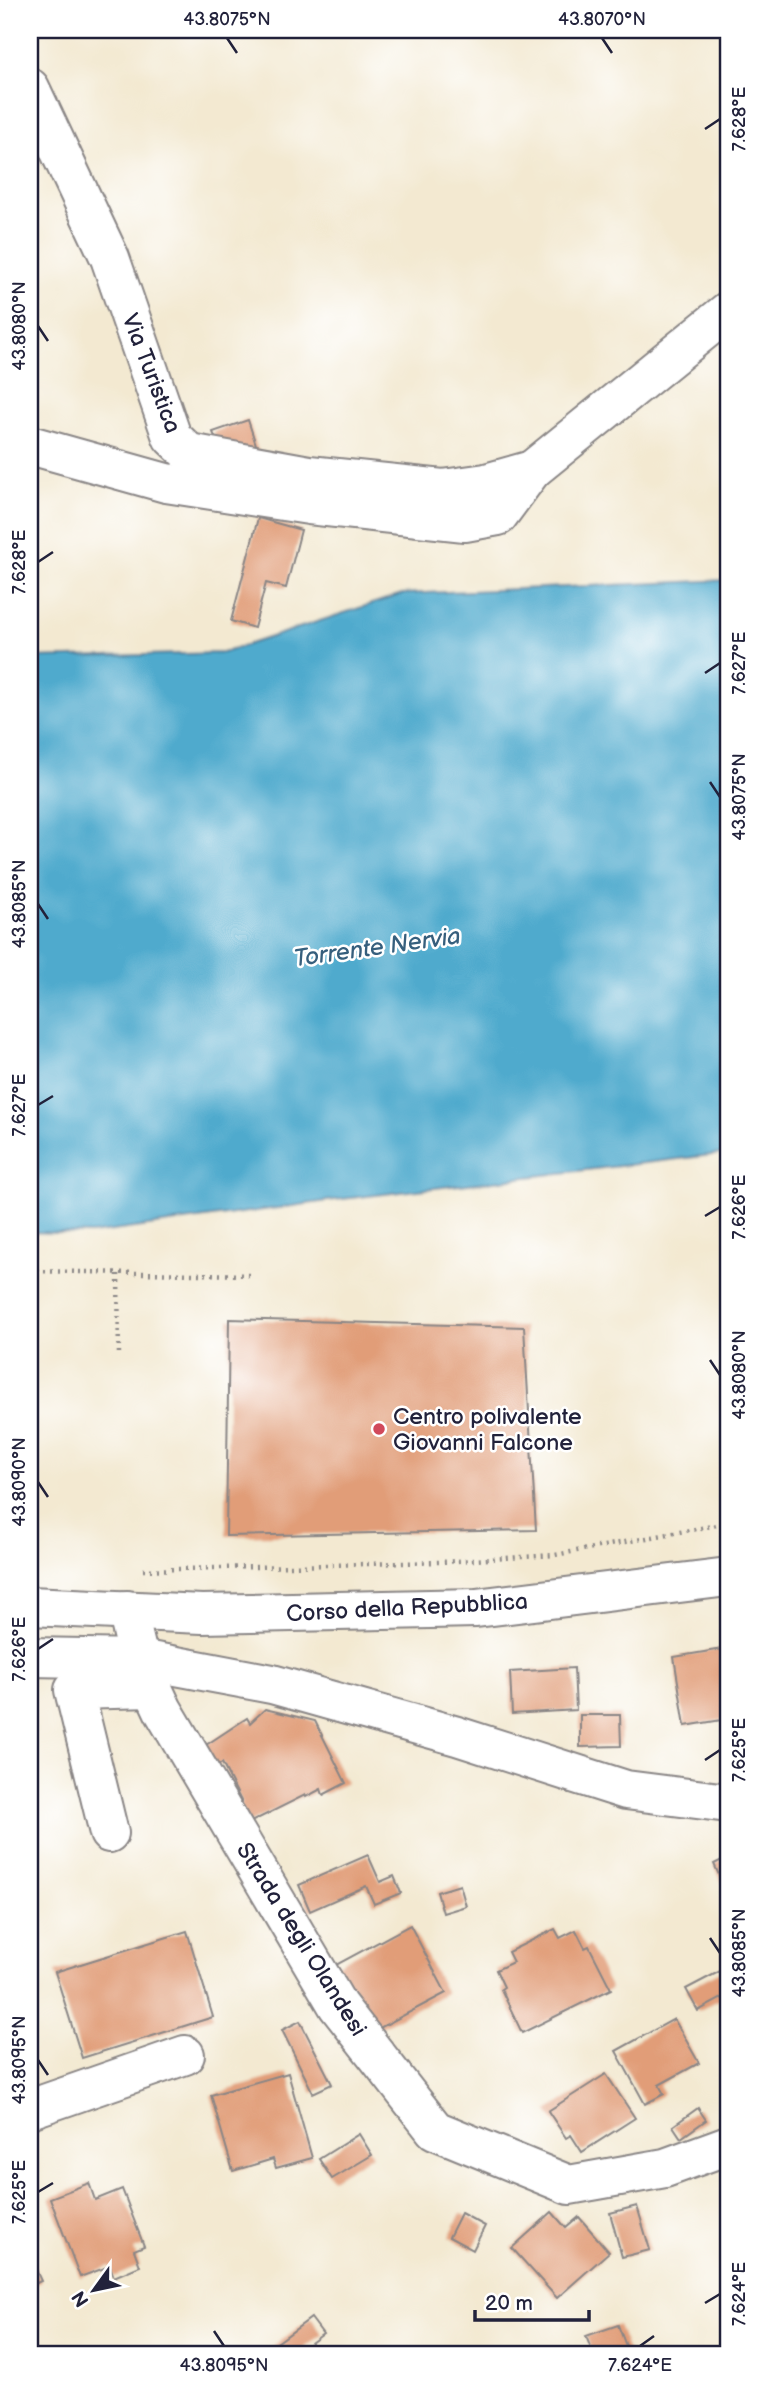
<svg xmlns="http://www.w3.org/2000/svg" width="758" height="2384" viewBox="0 0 758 2384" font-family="'Balsamiq Sans',sans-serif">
  <rect width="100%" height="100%" fill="#fff"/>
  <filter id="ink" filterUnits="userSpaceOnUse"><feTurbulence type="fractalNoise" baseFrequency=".0143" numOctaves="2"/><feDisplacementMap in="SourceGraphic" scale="14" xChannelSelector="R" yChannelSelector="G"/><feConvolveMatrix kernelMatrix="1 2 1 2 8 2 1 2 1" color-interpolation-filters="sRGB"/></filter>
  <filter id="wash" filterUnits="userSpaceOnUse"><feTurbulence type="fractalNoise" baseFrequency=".00686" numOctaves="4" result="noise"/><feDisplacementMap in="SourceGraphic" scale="28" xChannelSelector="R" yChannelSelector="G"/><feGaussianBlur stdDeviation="1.57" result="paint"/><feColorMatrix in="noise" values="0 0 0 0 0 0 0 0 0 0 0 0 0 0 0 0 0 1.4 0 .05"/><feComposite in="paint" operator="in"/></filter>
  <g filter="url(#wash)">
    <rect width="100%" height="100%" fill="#f3e9d1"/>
    <path fill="#4faacd" stroke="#386684" stroke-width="2" d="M 728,580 L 728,1153 L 342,1199 L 91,1234 L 30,1232 L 30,658 L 222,653 L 402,594 Z"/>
    <g id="blocks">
      <g fill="#e19d78">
        <path d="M 248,420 L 259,454 L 218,445 L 213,432 Z"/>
        <path d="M 258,518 L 301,530 L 286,588 L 266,583 L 254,628 L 231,621 Z"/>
        <path d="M 229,1319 L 524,1327 L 536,1530 L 226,1536 Z"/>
        <path d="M 728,1648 L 728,1719 L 685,1726 L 674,1657 Z"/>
        <path d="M 574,1668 L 576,1710 L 512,1714 L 510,1672 Z"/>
        <path d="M 265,1709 L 315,1721 L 346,1783 L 323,1795 L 321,1789 L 306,1797 L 305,1795 L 249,1823 L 239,1805 L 242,1803 L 222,1763 L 214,1768 L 203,1747 L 247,1718 L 250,1723 Z"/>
        <path d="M 580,1715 L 620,1715 L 621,1746 L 580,1747 Z"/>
        <path d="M 368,1855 L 380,1882 L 394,1876 L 401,1893 L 374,1904 L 366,1886 L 310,1911 L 299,1885 Z"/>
        <path d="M 728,1857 L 728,1895 L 714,1864 Z"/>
        <path d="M 460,1885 L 466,1906 L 443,1913 L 437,1892 Z"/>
        <path d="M 410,1925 L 446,1993 L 374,2031 L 332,1967 Z"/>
        <path d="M 555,1929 L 560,1938 L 576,1930 L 585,1948 L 589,1946 L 611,1989 L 522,2033 L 501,1989 L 504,1987 L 496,1970 L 513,1962 L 508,1952 Z"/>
        <path d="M 187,1931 L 213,2017 L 82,2058 L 55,1972 Z"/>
        <path d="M 728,1967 L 728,1995 L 698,2011 L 686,1989 Z"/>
        <path d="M 674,2019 L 699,2063 L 659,2085 L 664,2094 L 645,2104 L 616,2051 Z"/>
        <path d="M 300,2021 L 332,2084 L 313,2093 L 282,2030 Z"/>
        <path d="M 288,2073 L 312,2158 L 276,2168 L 273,2159 L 233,2171 L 211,2095 Z"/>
        <path d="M 606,2074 L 635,2118 L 582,2152 L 571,2135 L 566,2138 L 548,2111 Z"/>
        <path d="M 698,2108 L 706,2120 L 681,2138 L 673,2126 Z"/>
        <path d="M 359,2134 L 372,2155 L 332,2179 L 319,2159 Z"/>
        <path d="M 89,2183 L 95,2200 L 122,2189 L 144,2246 L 134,2250 L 140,2266 L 114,2277 L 110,2266 L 80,2277 L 50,2198 Z"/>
        <path d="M 637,2206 L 650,2250 L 622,2257 L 610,2213 Z"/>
        <path d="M 552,2212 L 566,2228 L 579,2217 L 609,2252 L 557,2298 L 512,2248 Z"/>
        <path d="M 461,2213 L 485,2226 L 473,2250 L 449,2237 Z"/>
        <path d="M 30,2257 L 41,2281 L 30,2286 Z"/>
        <path d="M 311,2318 L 323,2334 L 296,2354 L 262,2354 Z"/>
        <path d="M 618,2325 L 629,2354 L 593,2354 L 586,2336 Z"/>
      </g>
    </g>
  </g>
  <g filter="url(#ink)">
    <use href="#blocks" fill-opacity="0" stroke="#8a8686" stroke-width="2"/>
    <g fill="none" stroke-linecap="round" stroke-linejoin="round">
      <g stroke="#8a8686" stroke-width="42">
        <g id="minor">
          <path d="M 30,88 L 110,258 L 172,437 L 189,453 L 309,475 L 443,489 L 486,483 L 532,470"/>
          <path d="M 30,445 L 166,483 L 309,505 L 465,522 L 498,516 L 532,470 L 728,311"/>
          <path d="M 30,1657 L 139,1659 L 272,1684 L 457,1736 L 626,1790 L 728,1803"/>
          <path d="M 109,1833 L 74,1690 L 153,1688"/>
          <path d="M 30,2109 L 185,2055"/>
        </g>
      </g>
      <g stroke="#8a8686" stroke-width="42">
        <g id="major">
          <path d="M 30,1606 L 202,1614 L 476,1608 L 728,1577"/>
          <path d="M 127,1610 L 139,1659 L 163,1710 L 338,2006 L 435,2130 L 569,2185 L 665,2168 L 728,2145"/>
        </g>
      </g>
      <g stroke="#8a8686" stroke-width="4.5" stroke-dasharray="2 5" stroke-linecap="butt">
        <path d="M 30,1271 L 249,1275"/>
        <path d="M 118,1274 L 119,1357"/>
        <path d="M 143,1570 L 441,1562 L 555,1555 L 728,1523"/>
      </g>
      <use href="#minor" stroke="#fff" stroke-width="38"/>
      <use href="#major" stroke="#fff" stroke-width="38"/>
    </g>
  </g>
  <path fill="none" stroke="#22223b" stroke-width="2.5" d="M 227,38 L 237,53M 602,38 L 612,53M 705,129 L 720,119M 38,326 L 48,341M 38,562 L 53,552M 705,673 L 720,663M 710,782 L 720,797M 38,904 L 48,919M 38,1105 L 53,1096M 705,1216 L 720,1207M 710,1360 L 720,1375M 38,1482 L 48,1497M 38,1649 L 53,1639M 705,1760 L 720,1750M 710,1938 L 720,1953M 38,2060 L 48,2075M 38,2192 L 53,2183M 705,2303 L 720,2294M 214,2331 L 224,2346M 640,2346 L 654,2336"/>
  <circle fill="#d1495b" stroke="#fff" stroke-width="2.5" cx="379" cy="1429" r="7"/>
  <g text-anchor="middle" stroke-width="5" stroke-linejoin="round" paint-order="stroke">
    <g font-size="23" fill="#22223b" stroke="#fff">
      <text transform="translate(152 373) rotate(69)" y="8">Via Turistica</text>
      <text transform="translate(407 1607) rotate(-3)" y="8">Corso della Repubblica</text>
      <text transform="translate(302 1939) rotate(58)" y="8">Strada degli Olandesi</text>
    </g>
    <g font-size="23" fill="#22223b" stroke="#fff" text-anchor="start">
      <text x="393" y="1424">Centro polivalente<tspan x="393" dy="26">Giovanni Falcone</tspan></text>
    </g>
    <g font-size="24" font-style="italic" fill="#365f7d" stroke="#fff">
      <text transform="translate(377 947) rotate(-8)" y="8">Torrente Nervia</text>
    </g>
  </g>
  <rect width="758" height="2384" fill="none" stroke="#fff" stroke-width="77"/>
  <g transform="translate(94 2290) rotate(237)" stroke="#ffffff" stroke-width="5" paint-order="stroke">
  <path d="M0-5L12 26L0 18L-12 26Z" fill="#22223b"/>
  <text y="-10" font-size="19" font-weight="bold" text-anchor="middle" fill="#22223b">N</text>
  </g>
  <path d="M475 2310v10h114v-10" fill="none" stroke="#22223b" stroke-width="3.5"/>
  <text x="485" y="2310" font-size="21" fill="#22223b" stroke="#ffffff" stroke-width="5" paint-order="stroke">20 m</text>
  <rect x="38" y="38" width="682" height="2308" fill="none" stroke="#22223b" stroke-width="2.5"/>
  <g font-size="18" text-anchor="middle" fill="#22223b">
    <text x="227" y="25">43.8075°N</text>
    <text x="602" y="25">43.8070°N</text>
    <text transform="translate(739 119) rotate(-90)" y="6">7.628°E</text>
    <text transform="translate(19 326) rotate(-90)" y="6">43.8080°N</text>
    <text transform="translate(19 562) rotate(-90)" y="6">7.628°E</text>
    <text transform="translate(739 663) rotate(-90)" y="6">7.627°E</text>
    <text transform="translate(739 797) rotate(-90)" y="6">43.8075°N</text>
    <text transform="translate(19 904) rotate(-90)" y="6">43.8085°N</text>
    <text transform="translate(19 1105) rotate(-90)" y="6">7.627°E</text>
    <text transform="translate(739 1207) rotate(-90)" y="6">7.626°E</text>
    <text transform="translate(739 1375) rotate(-90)" y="6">43.8080°N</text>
    <text transform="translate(19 1482) rotate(-90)" y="6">43.8090°N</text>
    <text transform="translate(19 1649) rotate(-90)" y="6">7.626°E</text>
    <text transform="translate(739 1750) rotate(-90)" y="6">7.625°E</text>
    <text transform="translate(739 1953) rotate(-90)" y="6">43.8085°N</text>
    <text transform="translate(19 2060) rotate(-90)" y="6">43.8095°N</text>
    <text transform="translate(19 2192) rotate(-90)" y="6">7.625°E</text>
    <text transform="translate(739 2294) rotate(-90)" y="6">7.624°E</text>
    <text x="224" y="2371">43.8095°N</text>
    <text x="640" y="2371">7.624°E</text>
  </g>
</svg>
